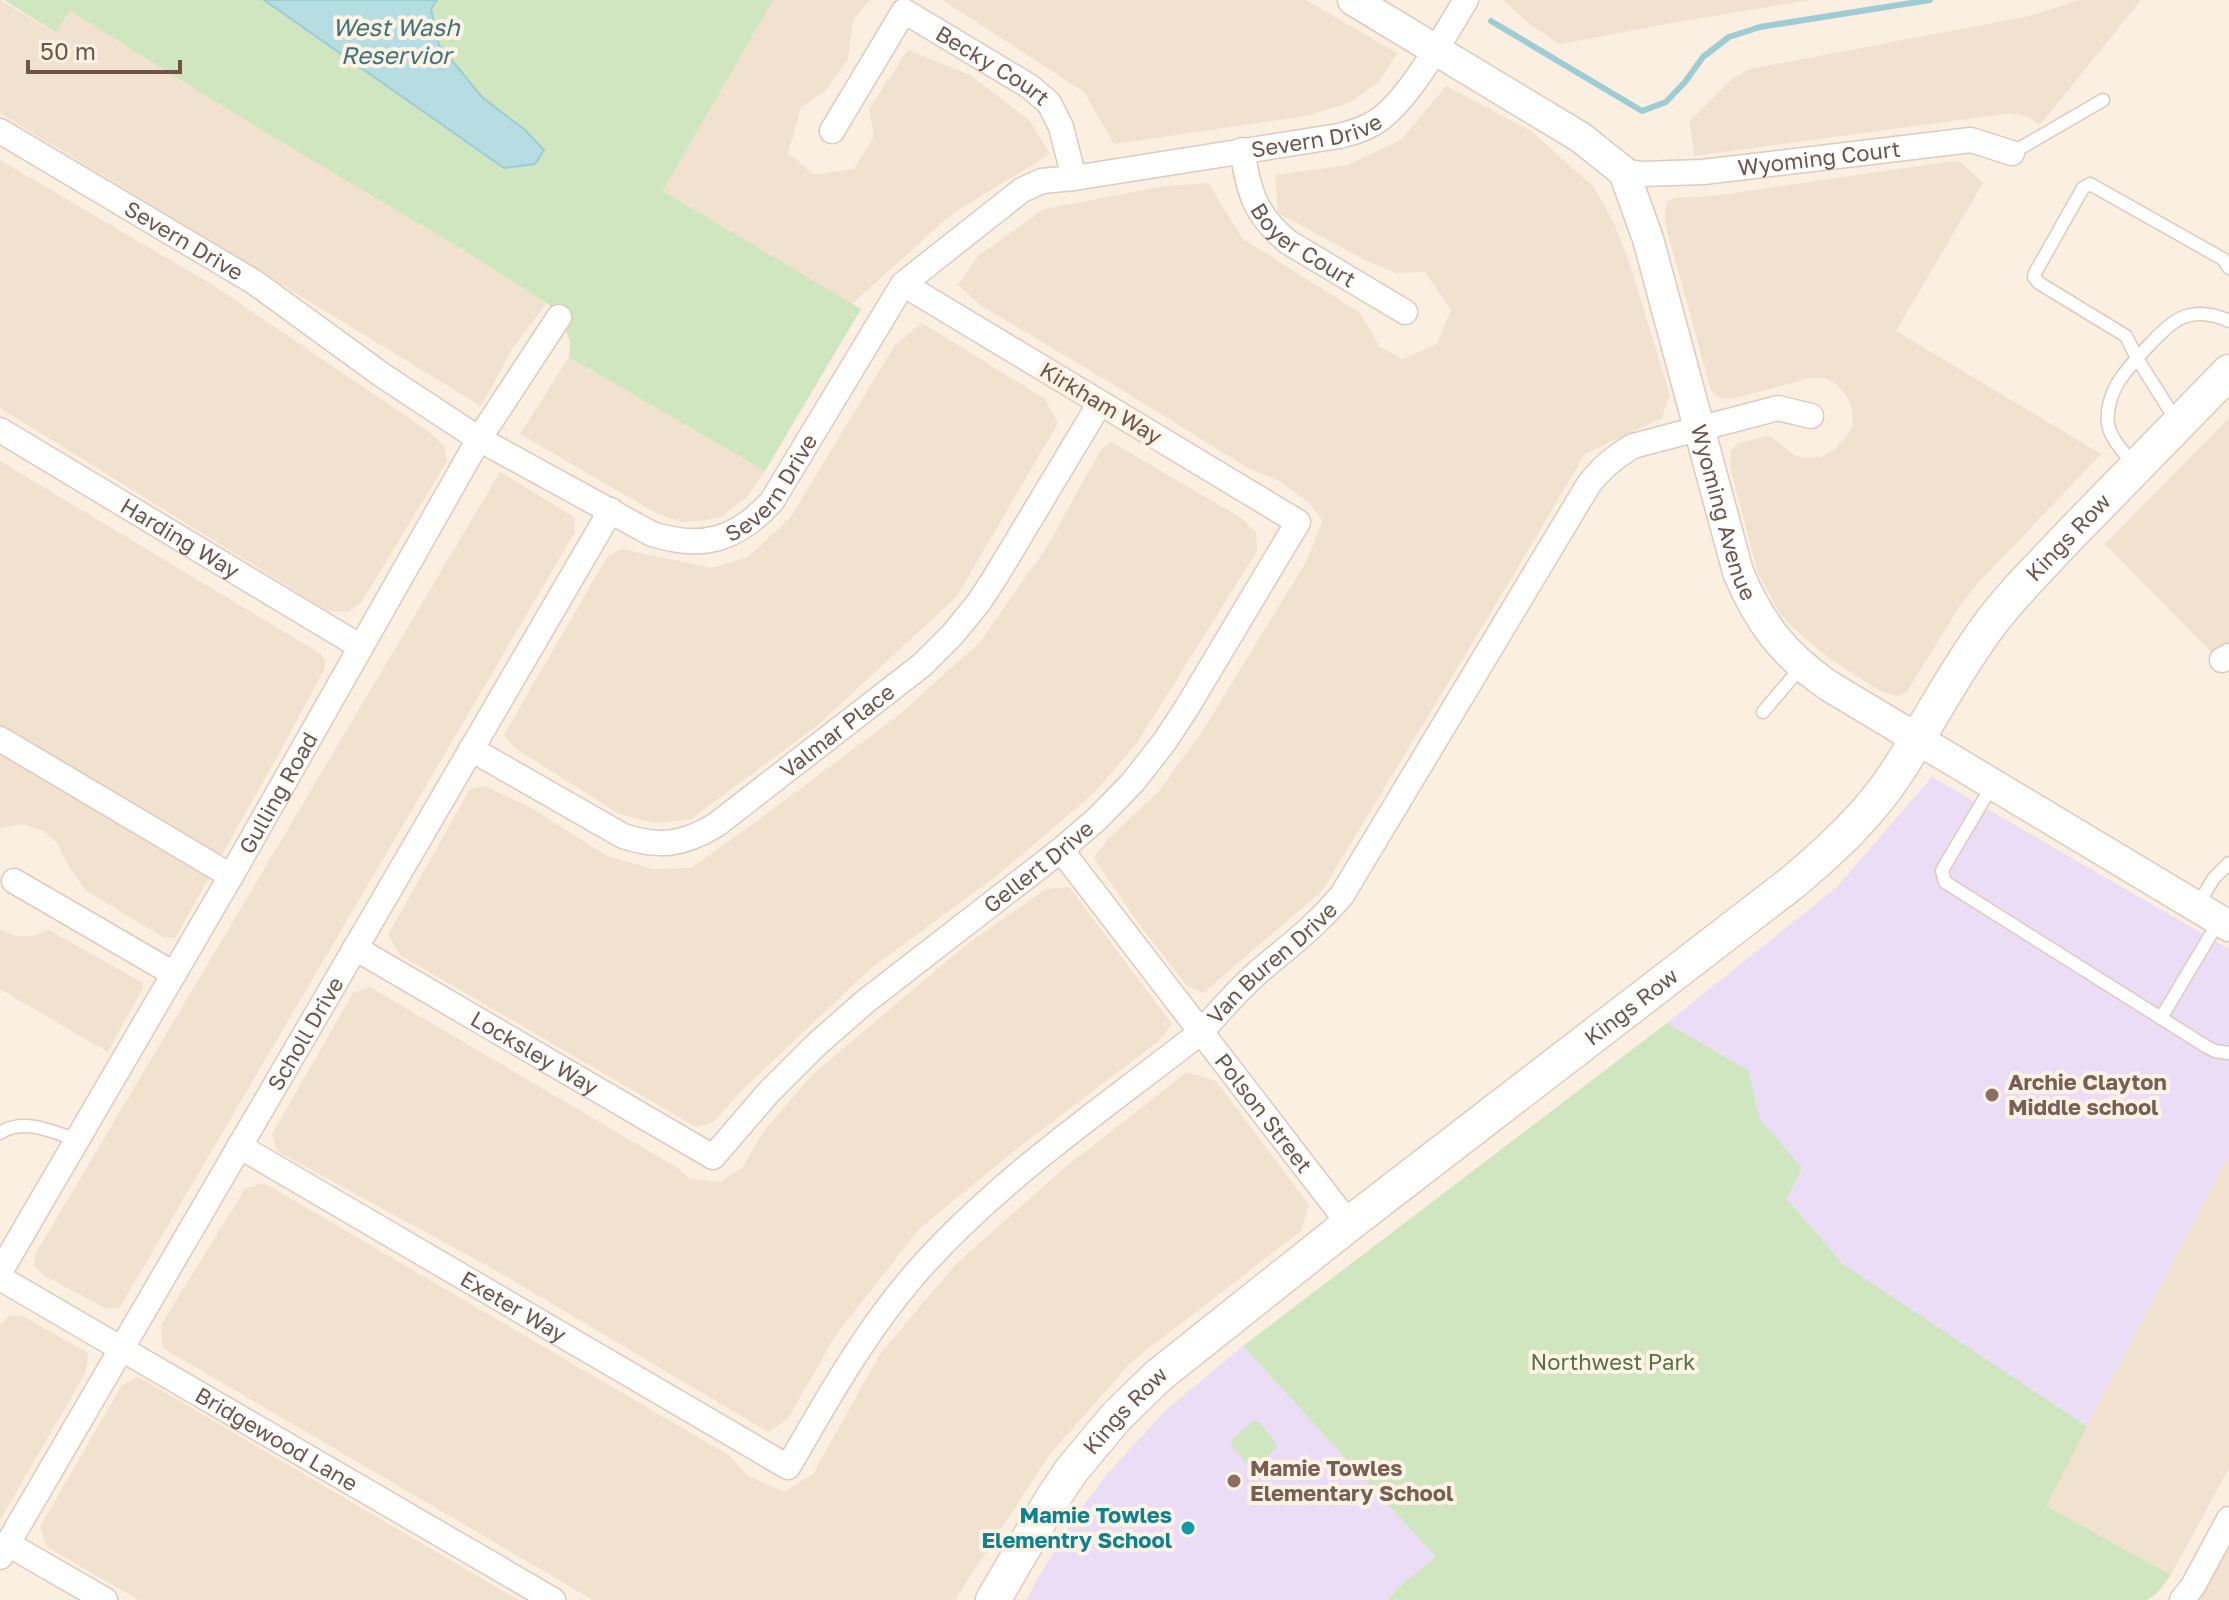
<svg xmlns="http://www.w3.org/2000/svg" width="2229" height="1600" viewBox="0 0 2229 1600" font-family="'Golos Text',sans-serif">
  <rect width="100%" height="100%" fill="#faefe0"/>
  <g fill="#f1e1cf">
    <path d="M 0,0 L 54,32 L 69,11 L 447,240 L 547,303 L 513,348 L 481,406 L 0,113 Z"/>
    <path d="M 773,0 L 870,0 L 853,20 L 848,59 L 825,91 L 801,107 L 788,153 L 814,175 L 854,169 L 874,136 L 869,109 L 908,50 L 970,75 L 1030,121 L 1050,154 L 953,213 L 852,304 L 663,191 Z"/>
    <path d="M 943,0 L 1306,0 L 1397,53 L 1379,82 L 1349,103 L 1305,116 L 1114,144 L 1084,92 Z"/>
    <path d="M 1503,0 L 1810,0 L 1689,20 L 1560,44 L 1532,26 Z"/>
    <path d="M 2079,0 L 2141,0 L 2040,125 L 2028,117 L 2011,113 L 1694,156 L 1690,121 L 1732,79 L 1750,69 L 2029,16 Z"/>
    <path d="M 1446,86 L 1531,131 L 1593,186 L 1614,223 L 1630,265 L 1670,395 L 1662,418 L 1585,454 L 1505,589 L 1322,891 L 1203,993 L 1186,985 L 1136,920 L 1094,858 L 1107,840 L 1158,792 L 1202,732 L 1306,562 L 1323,520 L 1308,502 L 1279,481 L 1248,468 L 1101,377 L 980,305 L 958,285 L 978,256 L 1044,209 L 1166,186 L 1208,183 L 1243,239 L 1360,313 L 1380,347 L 1402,359 L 1437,344 L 1451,310 L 1425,272 L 1396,273 L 1367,261 L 1278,213 L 1275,175 L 1348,165 L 1402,139 Z"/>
    <path d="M 0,160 L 211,284 L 431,433 L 444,446 L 447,461 L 361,603 L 348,612 L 328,611 L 0,408 Z"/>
    <path d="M 1954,161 L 1961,162 L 1983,183 L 1896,331 L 2101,454 L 1976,585 L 1960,606 L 1906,693 L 1898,696 L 1880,691 L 1826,656 L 1791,626 L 1779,612 L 1758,573 L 1730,467 L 1731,451 L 1736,444 L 1763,437 L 1770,436 L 1794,455 L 1806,458 L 1821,457 L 1834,450 L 1845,438 L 1853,425 L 1852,410 L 1847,396 L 1836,384 L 1825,378 L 1809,378 L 1732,399 L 1723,399 L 1716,395 L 1711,390 L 1665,223 L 1665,210 L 1667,202 L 1674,198 L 1713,196 Z"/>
    <path d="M 922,323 L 1045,399 L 1058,423 L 957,596 L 818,725 L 691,819 L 655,823 L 619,814 L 515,748 L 504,735 L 607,557 L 621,549 L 712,568 L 748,557 L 790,518 L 895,345 Z"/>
    <path d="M 569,357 L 765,471 L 747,497 L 721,517 L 708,520 L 682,522 L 658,514 L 520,434 Z"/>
    <path d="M 2229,418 L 2229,670 L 2105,544 Z"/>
    <path d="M 1111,442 L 1243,519 L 1256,533 L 1257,551 L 1137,743 L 1094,793 L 999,874 L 870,969 L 741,1091 L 714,1122 L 696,1127 L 400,955 L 388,935 L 470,789 L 485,786 L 533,809 L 607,856 L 652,869 L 691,868 L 761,818 L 899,715 L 979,643 L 1045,550 L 1100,451 Z"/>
    <path d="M 0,461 L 321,654 L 325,660 L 325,668 L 277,757 L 175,938 L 163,937 L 85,890 L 68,865 L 57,843 L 43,831 L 22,824 L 0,828 Z"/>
    <path d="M 500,472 L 574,517 L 575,532 L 120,1307 L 107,1309 L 45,1276 L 34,1265 L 36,1253 Z"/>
    <path d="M 1069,887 L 1172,1024 L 1160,1040 L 1014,1151 L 919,1229 L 835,1336 L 788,1419 L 768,1432 L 497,1271 L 277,1151 L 272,1134 L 353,993 L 370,987 L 676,1167 L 690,1179 L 721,1182 L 743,1167 L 763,1132 L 813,1074 L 966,945 L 1046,889 Z"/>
    <path d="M 0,929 L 15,936 L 33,936 L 49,930 L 143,983 L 143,987 L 108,1052 L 0,989 Z"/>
    <path d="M 1187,1072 L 1216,1081 L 1309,1205 L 1301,1231 L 1132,1361 L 1049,1455 L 955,1600 L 593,1600 L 163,1348 L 161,1325 L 245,1189 L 264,1183 L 730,1456 L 748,1476 L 784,1492 L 813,1474 L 880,1354 L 956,1264 L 1063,1169 Z"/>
    <path d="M 2229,1155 L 2229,1468 L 2171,1575 L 2045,1506 Z"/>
    <path d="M 10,1315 L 24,1317 L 88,1353 L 86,1372 L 0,1520 L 0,1325 Z"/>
    <path d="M 139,1377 L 518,1600 L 139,1600 L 47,1547 L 40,1527 L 122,1385 Z"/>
    <path d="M 2229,1547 L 2229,1600 L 2199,1600 Z"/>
  </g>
  <g fill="#ecddf6">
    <path d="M 1932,777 L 2229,949 L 2229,1155 L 2087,1426 L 1842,1263 L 1787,1199 L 1801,1168 L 1760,1119 L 1748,1070 L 1667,1023 L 1836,888 Z"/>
    <path d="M 1243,1346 L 1437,1558 L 1401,1585 L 1388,1600 L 1026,1600 L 1069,1525 L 1108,1473 L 1166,1410 Z"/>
  </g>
  <g fill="#d0e6c0">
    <path d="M 4,0 L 773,0 L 663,191 L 861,309 L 765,471 L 569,357 L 570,342 L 564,325 L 547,303 L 447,240 L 265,132 L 70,11 L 55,32 Z"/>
    <path d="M 1667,1023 L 1748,1070 L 1760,1119 L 1802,1168 L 1787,1199 L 1842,1263 L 2087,1426 L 2046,1506 L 2171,1575 L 2157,1593 L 2147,1600 L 1388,1600 L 1401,1585 L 1436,1557 L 1243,1346 Z"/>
    <path d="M 1253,1421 L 1259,1422 L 1276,1443 L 1277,1448 L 1255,1467 L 1249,1466 L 1231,1445 L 1232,1439 Z"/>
  </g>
  <path fill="#b6dde2" stroke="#9dccd3" stroke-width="2" d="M 264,0 L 437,0 L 431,9 L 439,45 L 482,97 L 525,130 L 544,150 L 535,164 L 504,168 Z"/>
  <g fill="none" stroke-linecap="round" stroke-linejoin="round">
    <path stroke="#9dccd3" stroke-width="6" d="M 1491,21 L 1642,111 L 1666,102 L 1685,82 L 1703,57 L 1729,37 L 1760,27 L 1930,0"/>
    <g stroke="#ddcbbd" stroke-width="15">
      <g id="service">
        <path d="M 2012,153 L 2103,100"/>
        <path d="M 2176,420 L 2138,360 L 2126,336 L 2039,283 L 2034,277 L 2035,273 L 2083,188 L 2090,184 L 2223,259 L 2229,268"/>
        <path d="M 2134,465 C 2124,452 2110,439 2108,423 C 2106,409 2112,392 2119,381 C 2129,366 2165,325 2181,318 C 2197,311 2214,314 2229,321"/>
        <path d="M 1763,712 L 1802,666"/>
        <path d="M 1993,784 L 1944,867 L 1942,871 L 1945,882 L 2207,1047 L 2215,1051 L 2229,1053"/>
        <path d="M 2197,906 L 2214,878 L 2229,863"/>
        <path d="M 2161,1018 L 2219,921"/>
        <path d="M 0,1133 C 23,1117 54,1132 77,1140"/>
      </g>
    </g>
    <g stroke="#ddcbbd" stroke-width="27">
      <g id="minor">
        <path id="s1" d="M 0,131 L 254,282 L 382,375 L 479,439 L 652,534 C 702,550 737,540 772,501 L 903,284 L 1022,190 L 1042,181 L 1074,178 L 1339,136 C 1351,133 1363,130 1374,123 C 1407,104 1445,34 1466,0"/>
        <path id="s2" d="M 832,131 L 904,11 L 1029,86 L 1049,103 L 1061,127 L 1074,178"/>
        <path id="s3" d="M 1242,150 C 1249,192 1254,214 1288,242 L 1405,312"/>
        <path id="s4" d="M 1624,172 L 1641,174 L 1703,172 L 1971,140 L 2012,153"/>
        <path id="s5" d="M 0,430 L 361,647"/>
        <path d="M 2222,660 L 2229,656"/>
        <path d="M 0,739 L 231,876"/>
        <path id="s6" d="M 471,749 L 623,836 C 659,848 683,845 716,825 L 922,665 L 953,634 L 979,602 L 996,576 L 1100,403"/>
        <path id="s7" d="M 1061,850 L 1349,1224"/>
        <path d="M 14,881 L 174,974"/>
        <path id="s8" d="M 355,948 L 713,1157 L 768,1093 L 817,1044 L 866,1001 L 1061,850 L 1098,818 L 1133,782 L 1165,741 L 1186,709 L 1298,522 L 903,284"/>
        <path id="s9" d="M 239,1146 L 788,1467 C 827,1400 864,1333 915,1274 C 997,1180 1103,1109 1201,1032 C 1221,1010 1240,987 1263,968 C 1293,943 1316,926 1342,895 L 1589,484 C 1602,467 1615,457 1633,446 L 1778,408 L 1811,416"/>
        <path id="s10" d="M 0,1272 L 231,876 L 479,439 L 559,317"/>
        <path id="s11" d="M 0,1278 L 553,1600"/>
        <path d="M 8,1544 L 105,1600"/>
        <path id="s12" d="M 0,1557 L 611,510"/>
        <path d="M 2182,1600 L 2193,1586 L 2229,1519"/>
      </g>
    </g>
    <g stroke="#ddcbbd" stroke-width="33">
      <g id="tertiary">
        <path id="s13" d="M 1353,0 L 1580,137 L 1624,172 L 1648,239 L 1738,572 C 1759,623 1784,655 1829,686 L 2229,926"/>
      </g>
    </g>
    <g stroke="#e2ccbb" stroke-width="37">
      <g id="secondary">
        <path id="s14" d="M 993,1600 L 1051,1501 L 1071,1471 L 1116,1417 L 1158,1376 L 1349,1224 L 1793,882 C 1832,849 1869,815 1897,772 C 1928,724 1953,674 1987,628 C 2011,595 2040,567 2068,537 C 2121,482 2175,427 2229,372"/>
      </g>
    </g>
    <use href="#service" stroke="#fff" stroke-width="12"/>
    <use href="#minor" stroke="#fff" stroke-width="24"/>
    <use href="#tertiary" stroke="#fff" stroke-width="30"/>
    <use href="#secondary" stroke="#fff" stroke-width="34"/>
  </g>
  <g fill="#8d6e63" stroke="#fef3e5" stroke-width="3">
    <circle cx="1992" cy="1095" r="8"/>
    <circle cx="1234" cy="1481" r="8"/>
  </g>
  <circle fill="#0f9aa8" stroke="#fef3e5" stroke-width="3" cx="1188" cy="1528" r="8"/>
  <g text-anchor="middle" stroke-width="8" stroke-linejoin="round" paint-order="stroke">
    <g font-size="22" fill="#6f5549" stroke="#fef3e5">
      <text dy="8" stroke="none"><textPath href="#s2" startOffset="244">Becky Court</textPath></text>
      <text dy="8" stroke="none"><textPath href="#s1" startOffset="1606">Severn Drive</textPath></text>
      <text dy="8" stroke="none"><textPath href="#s4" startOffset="196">Wyoming Court</textPath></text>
      <text dy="8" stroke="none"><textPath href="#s1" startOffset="214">Severn Drive</textPath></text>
      <text dy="8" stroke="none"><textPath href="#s3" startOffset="120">Boyer Court</textPath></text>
      <text transform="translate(1101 403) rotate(31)" y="8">Kirkham Way</text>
      <text dy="8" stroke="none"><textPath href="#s1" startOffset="910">Severn Drive</textPath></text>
      <text dy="8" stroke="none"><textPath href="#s13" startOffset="676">Wyoming Avenue</textPath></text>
      <text dy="8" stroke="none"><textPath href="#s5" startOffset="210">Harding Way</textPath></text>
      <text dy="8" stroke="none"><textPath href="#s14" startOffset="1528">Kings Row</textPath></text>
      <text dy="8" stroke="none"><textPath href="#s6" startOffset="426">Valmar Place</textPath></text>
      <text dy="8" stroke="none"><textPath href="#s10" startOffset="554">Gulling Road</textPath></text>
      <text dy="8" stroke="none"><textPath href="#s8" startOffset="852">Gellert Drive</textPath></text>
      <text dy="8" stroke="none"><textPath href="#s9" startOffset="1342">Van Buren Drive</textPath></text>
      <text dy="8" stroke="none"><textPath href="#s14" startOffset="880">Kings Row</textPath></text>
      <text dy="8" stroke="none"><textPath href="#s12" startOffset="606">Scholl Drive</textPath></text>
      <text dy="8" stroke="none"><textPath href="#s8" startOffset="208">Locksley Way</textPath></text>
      <text dy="8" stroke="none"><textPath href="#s7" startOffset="332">Polson Street</textPath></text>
      <text dy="8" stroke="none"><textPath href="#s9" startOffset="318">Exeter Way</textPath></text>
      <text dy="8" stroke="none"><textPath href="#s14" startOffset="232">Kings Row</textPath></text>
      <text dy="8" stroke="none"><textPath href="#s11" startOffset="320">Bridgewood Lane</textPath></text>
    </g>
    <g font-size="22" font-weight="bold" fill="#785e54" stroke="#fef3e5" text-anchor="start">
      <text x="2008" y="1090">Archie Clayton<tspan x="2008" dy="25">Middle school</tspan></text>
      <text x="1250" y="1476">Mamie Towles<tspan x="1250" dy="25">Elementary School</tspan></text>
    </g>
    <g font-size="22" fill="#537442" stroke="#fef3e5">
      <text x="1613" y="1370">Northwest Park</text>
    </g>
    <g font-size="22" font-weight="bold" fill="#0d838f" stroke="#fef3e5" text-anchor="end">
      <text x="1172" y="1523">Mamie Towles<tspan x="1172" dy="25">Elementry School</tspan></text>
    </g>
    <g font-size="24" font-style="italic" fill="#42737b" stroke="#fef3e5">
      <text x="396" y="36">West Wash<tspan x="396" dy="28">Reservior</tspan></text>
    </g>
  </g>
  <path d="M28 60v12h152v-12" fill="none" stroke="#6f5549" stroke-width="4"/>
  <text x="40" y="60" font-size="24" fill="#6f5549" stroke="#fef3e5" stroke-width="6" paint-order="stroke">50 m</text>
</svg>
